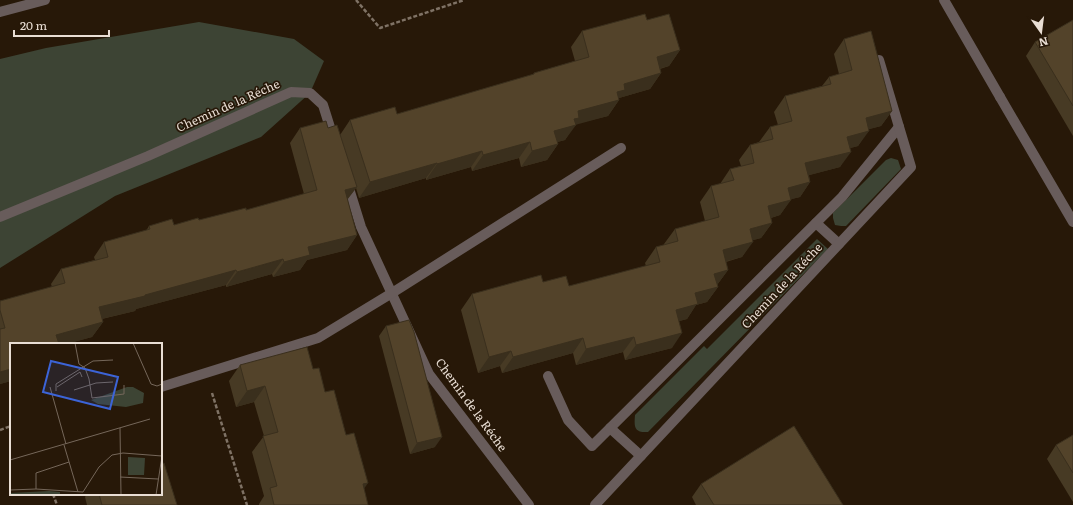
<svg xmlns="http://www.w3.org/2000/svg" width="1073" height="505" viewBox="0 0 1073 505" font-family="Literata,serif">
  <rect width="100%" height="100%" fill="#271808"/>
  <g fill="#3d4434">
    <path d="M 199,22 L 294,39 L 324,61 L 310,93 L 261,137 L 115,196 L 0,268 L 0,59 L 46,48 Z"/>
    <path d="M 891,158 L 898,160 L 901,169 L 846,226 L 841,226 L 835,225 L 833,218 L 833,213 L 886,160 Z"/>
    <path d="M 817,239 L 828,249 L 648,432 C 634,433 634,427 635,415 L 704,346 L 707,349 Z"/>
  </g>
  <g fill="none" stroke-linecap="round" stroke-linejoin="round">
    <g stroke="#7f7265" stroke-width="2.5" stroke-dasharray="4 2" stroke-linecap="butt">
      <path d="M 356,0 L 380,28 L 464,0"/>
      <path d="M 212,393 L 247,505"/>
      <path d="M 0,430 L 11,426"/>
      <path d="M 53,494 L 57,505"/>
    </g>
    <g stroke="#685c5b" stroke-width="10">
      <path d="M 0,12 L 45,0"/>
      <path d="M 1000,97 L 1073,222"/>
    </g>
    <g stroke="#685c5b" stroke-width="10">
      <path d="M 944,0 L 1000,97"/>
      <path d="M 347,182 L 361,227 L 429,374 L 529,505"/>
      <path d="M 0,217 L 148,156 L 291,92 L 310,93 L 323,105 L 334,140"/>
      <path d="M 816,223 L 839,244"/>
      <path d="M 548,376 L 568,420 L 592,446 L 842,197 L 899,127"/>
      <path d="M 161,387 L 318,338 L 392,293 L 621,148"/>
      <path d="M 610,428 L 641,456"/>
      <path d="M 595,505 L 911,167 L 879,60"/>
    </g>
  </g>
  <g fill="#473a24">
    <path d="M 647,20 L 680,50 L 669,66 L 660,69 L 661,73 L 650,89 L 619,98 L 619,100 L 608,116 L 575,124 L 565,140 L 557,142 L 558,144 L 547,160 L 521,167 L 519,158 L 472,171 L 471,167 L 426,180 L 426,178 L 359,198 L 356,188 L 347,200 L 357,235 L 347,250 L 307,260 L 300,270 L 273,277 L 272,274 L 226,287 L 226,285 L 136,309 L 135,311 L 102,319 L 103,322 L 92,337 L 66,344 L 11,344 L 11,381 L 0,384 L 0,301 L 52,287 L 51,284 L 61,269 L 95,260 L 94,257 L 104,242 L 146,231 L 149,226 L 174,225 L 199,220 L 246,210 L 304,194 L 290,143 L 300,128 L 328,128 L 340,135 L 350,120 L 397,114 L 533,75 L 534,73 L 575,61 L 571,47 L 582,31 Z"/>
    <path d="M 1073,20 L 1073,136 L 1026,56 L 1035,42 Z"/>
    <path d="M 844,39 L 892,111 L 881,126 L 869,129 L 858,146 L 850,148 L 840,167 L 809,175 L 810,182 L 800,197 L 791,199 L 780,215 L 771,218 L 772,223 L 761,238 L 753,240 L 742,257 L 726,262 L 728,270 L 717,285 L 718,287 L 707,302 L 696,305 L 687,319 L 679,321 L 672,348 L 625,360 L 623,352 L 576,365 L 573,353 L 502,373 L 500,366 L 478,373 L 461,310 L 472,294 L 543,282 L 569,286 L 646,266 L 645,263 L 656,247 L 664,245 L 664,244 L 675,229 L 705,221 L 700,202 L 711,186 L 720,184 L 730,169 L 741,166 L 739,160 L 750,145 L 759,142 L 770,127 L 778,125 L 774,112 L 785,96 L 822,86 L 829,77 L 839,74 L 834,54 Z"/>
    <path d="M 386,326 L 435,447 L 410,454 L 379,336 Z"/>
    <path d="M 240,365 L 313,369 L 325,392 L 346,435 L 364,489 L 368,505 L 259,505 L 259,504 L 264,496 L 252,452 L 264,436 L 254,402 L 236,407 L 229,381 Z"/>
    <path d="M 1073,435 L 1073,502 L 1047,459 L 1056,445 Z"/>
    <path d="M 701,484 L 843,505 L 696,505 L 692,497 Z"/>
    <path d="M 87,494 L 161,494 L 177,505 L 87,505 L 85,497 Z"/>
  </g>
  <g fill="#3a2f1d">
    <path d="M 680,50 L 669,66 L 646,72 L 657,57 Z"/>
    <path d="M 661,73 L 650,89 L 619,98 L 618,100 L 619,100 L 608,116 L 575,125 L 576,125 L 565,140 L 543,146 L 554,131 L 578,111 L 617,92 L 624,84 Z"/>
    <path d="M 892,111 L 881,126 L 855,133 L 866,118 Z"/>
    <path d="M 869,131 L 858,146 L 836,152 L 847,137 Z"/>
    <path d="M 530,142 L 519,158 L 472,171 L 483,155 Z"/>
    <path d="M 558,144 L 547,160 L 521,167 L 532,151 Z"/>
    <path d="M 482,151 L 471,167 L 426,180 L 437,164 Z"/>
    <path d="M 851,152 L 840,167 L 795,179 L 805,163 Z"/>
    <path d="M 437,163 L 426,178 L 359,198 L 370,182 Z"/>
    <path d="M 810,182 L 800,197 L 777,203 L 788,188 Z"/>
    <path d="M 357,187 L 346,201 L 345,190 Z"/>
    <path d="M 791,200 L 780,215 L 757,222 L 768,206 Z"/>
    <path d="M 772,223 L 761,238 L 739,244 L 750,229 Z"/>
    <path d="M 357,235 L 347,250 L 307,260 L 300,270 L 273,277 L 284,262 L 308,247 Z"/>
    <path d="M 753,242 L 742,257 L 712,265 L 723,250 Z"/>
    <path d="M 283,259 L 272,274 L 226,287 L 237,272 Z"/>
    <path d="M 236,270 L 226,285 L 136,309 L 135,311 L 88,322 L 99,307 Z"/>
    <path d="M 728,270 L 717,285 L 714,274 Z"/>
    <path d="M 718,287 L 707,302 L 696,305 L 687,319 L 665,325 L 676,310 L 695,293 Z"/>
    <path d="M 103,322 L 92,337 L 66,344 L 50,344 L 56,335 Z"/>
    <path d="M 682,333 L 672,348 L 625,360 L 636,345 Z"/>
    <path d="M 634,337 L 623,352 L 576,365 L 586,349 Z"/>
    <path d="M 583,338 L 573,353 L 502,373 L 513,357 Z"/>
    <path d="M 511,351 L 500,366 L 478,373 L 489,357 Z"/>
    <path d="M 11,369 L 11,381 L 0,384 L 0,372 Z"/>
    <path d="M 265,386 L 254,402 L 236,407 L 247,391 Z"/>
    <path d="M 442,437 L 435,447 L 410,454 L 417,443 Z"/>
    <path d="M 368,483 L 357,499 L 363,484 Z"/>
  </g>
  <g fill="#53432a" stroke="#3a2f1d">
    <path d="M 645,14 L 647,20 L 669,14 L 680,50 L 657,57 L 661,73 L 624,84 L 625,90 L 617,92 L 619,100 L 578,111 L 579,118 L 574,119 L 576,125 L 554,131 L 558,144 L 532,151 L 530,142 L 483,155 L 482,151 L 437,164 L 437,163 L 370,182 L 350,120 L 395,107 L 397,114 L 534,74 L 534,73 L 589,57 L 582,31 Z"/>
    <path d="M 1073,20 L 1073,106 L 1035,42 Z"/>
    <path d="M 871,31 L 892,111 L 866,118 L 869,131 L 847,137 L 851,152 L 805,163 L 810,182 L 788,188 L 791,200 L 768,206 L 772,223 L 750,229 L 753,242 L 723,250 L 728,270 L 714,274 L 718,287 L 695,293 L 698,304 L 676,310 L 682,333 L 636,345 L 634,337 L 586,349 L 583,338 L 513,357 L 511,351 L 489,357 L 472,294 L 541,275 L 543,282 L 566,276 L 569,286 L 660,262 L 656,247 L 678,241 L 675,229 L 719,217 L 711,186 L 734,180 L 730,169 L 754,163 L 750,145 L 773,139 L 770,127 L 792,121 L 785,96 L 831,84 L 829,77 L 852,70 L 844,39 Z"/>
    <path d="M 326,121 L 328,128 L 337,125 L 357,187 L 345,190 L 357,235 L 308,247 L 310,255 L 284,262 L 283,259 L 237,272 L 236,270 L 145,295 L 145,296 L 99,307 L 103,322 L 56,335 L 59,344 L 11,344 L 11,369 L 0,372 L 0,329 L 5,328 L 0,310 L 0,301 L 65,283 L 61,269 L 108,257 L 104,242 L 150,229 L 149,226 L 172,219 L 174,225 L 198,218 L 199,220 L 246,208 L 246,210 L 317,190 L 300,128 Z"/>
    <path d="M 409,320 L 414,332 L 442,437 L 417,443 L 386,326 Z"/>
    <path d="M 307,347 L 313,369 L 319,368 L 325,392 L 334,390 L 346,435 L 354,433 L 368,483 L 363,484 L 368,505 L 274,505 L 270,488 L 277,486 L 263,436 L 278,432 L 265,386 L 247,391 L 240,365 Z"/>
    <path d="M 794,426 L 843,505 L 714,505 L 701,484 Z"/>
    <path d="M 1073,435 L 1073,473 L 1056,445 Z"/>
    <path d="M 164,463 L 177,505 L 102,505 L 99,494 L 161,494 L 161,464 Z"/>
  </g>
  <g text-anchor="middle" stroke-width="3.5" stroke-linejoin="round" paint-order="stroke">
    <g font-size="12" fill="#e9ded4" stroke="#271808">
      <text transform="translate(228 106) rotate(-24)" y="4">Chemin de la Réche</text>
      <text transform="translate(782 286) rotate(-47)" y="4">Chemin de la Réche</text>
      <text transform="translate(471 405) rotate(54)" y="4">Chemin de la Réche</text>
    </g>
  </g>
  <g transform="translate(10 343)">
    <rect width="152" height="152" fill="#271808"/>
    <path d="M 117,44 L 123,44 L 134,50 L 133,60 L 116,64 L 88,61 L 81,57 ZM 118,114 L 135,115 L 134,132 L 118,132 ZM 39,148 L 50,149 L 50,152 L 1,152 L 1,150 Z" fill="#3d4434"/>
    <path fill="none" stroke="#75675a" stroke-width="1" d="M 65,0 L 69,21 L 75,25 L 79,36 L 82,55 L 114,51 L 114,42M 123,0 L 141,41 L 147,43 L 152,41M 40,44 L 56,101M 47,44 L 70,29 L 72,34M 64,47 L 86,40 L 103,39M 46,48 L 46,41 L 83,18 L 103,17M 110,85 L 111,152M 54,102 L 68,149M 0,117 L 140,76M 110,134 L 148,136M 26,146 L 26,130 L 59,119M 0,147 L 26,146 L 73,149M 73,149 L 89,124 L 102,112 L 113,110 L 152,113M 146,152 L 152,113"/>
    <path fill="#3c64d7" fill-opacity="0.15" stroke="#3c64d7" stroke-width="2" d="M 41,18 L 108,34 L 100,66 L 33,49 Z"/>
    <rect width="152" height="152" fill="none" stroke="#e9ded4" stroke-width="2"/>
  </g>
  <g transform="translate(1041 32) rotate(166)" stroke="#271808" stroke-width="3" paint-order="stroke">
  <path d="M0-3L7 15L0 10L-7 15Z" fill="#e9ded4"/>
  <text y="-6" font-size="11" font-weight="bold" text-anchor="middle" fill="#e9ded4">N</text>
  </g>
  <path d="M14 30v6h95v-6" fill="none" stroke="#e9ded4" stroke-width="2"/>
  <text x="20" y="30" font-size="12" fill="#e9ded4" stroke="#271808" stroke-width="3" paint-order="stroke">20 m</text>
</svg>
